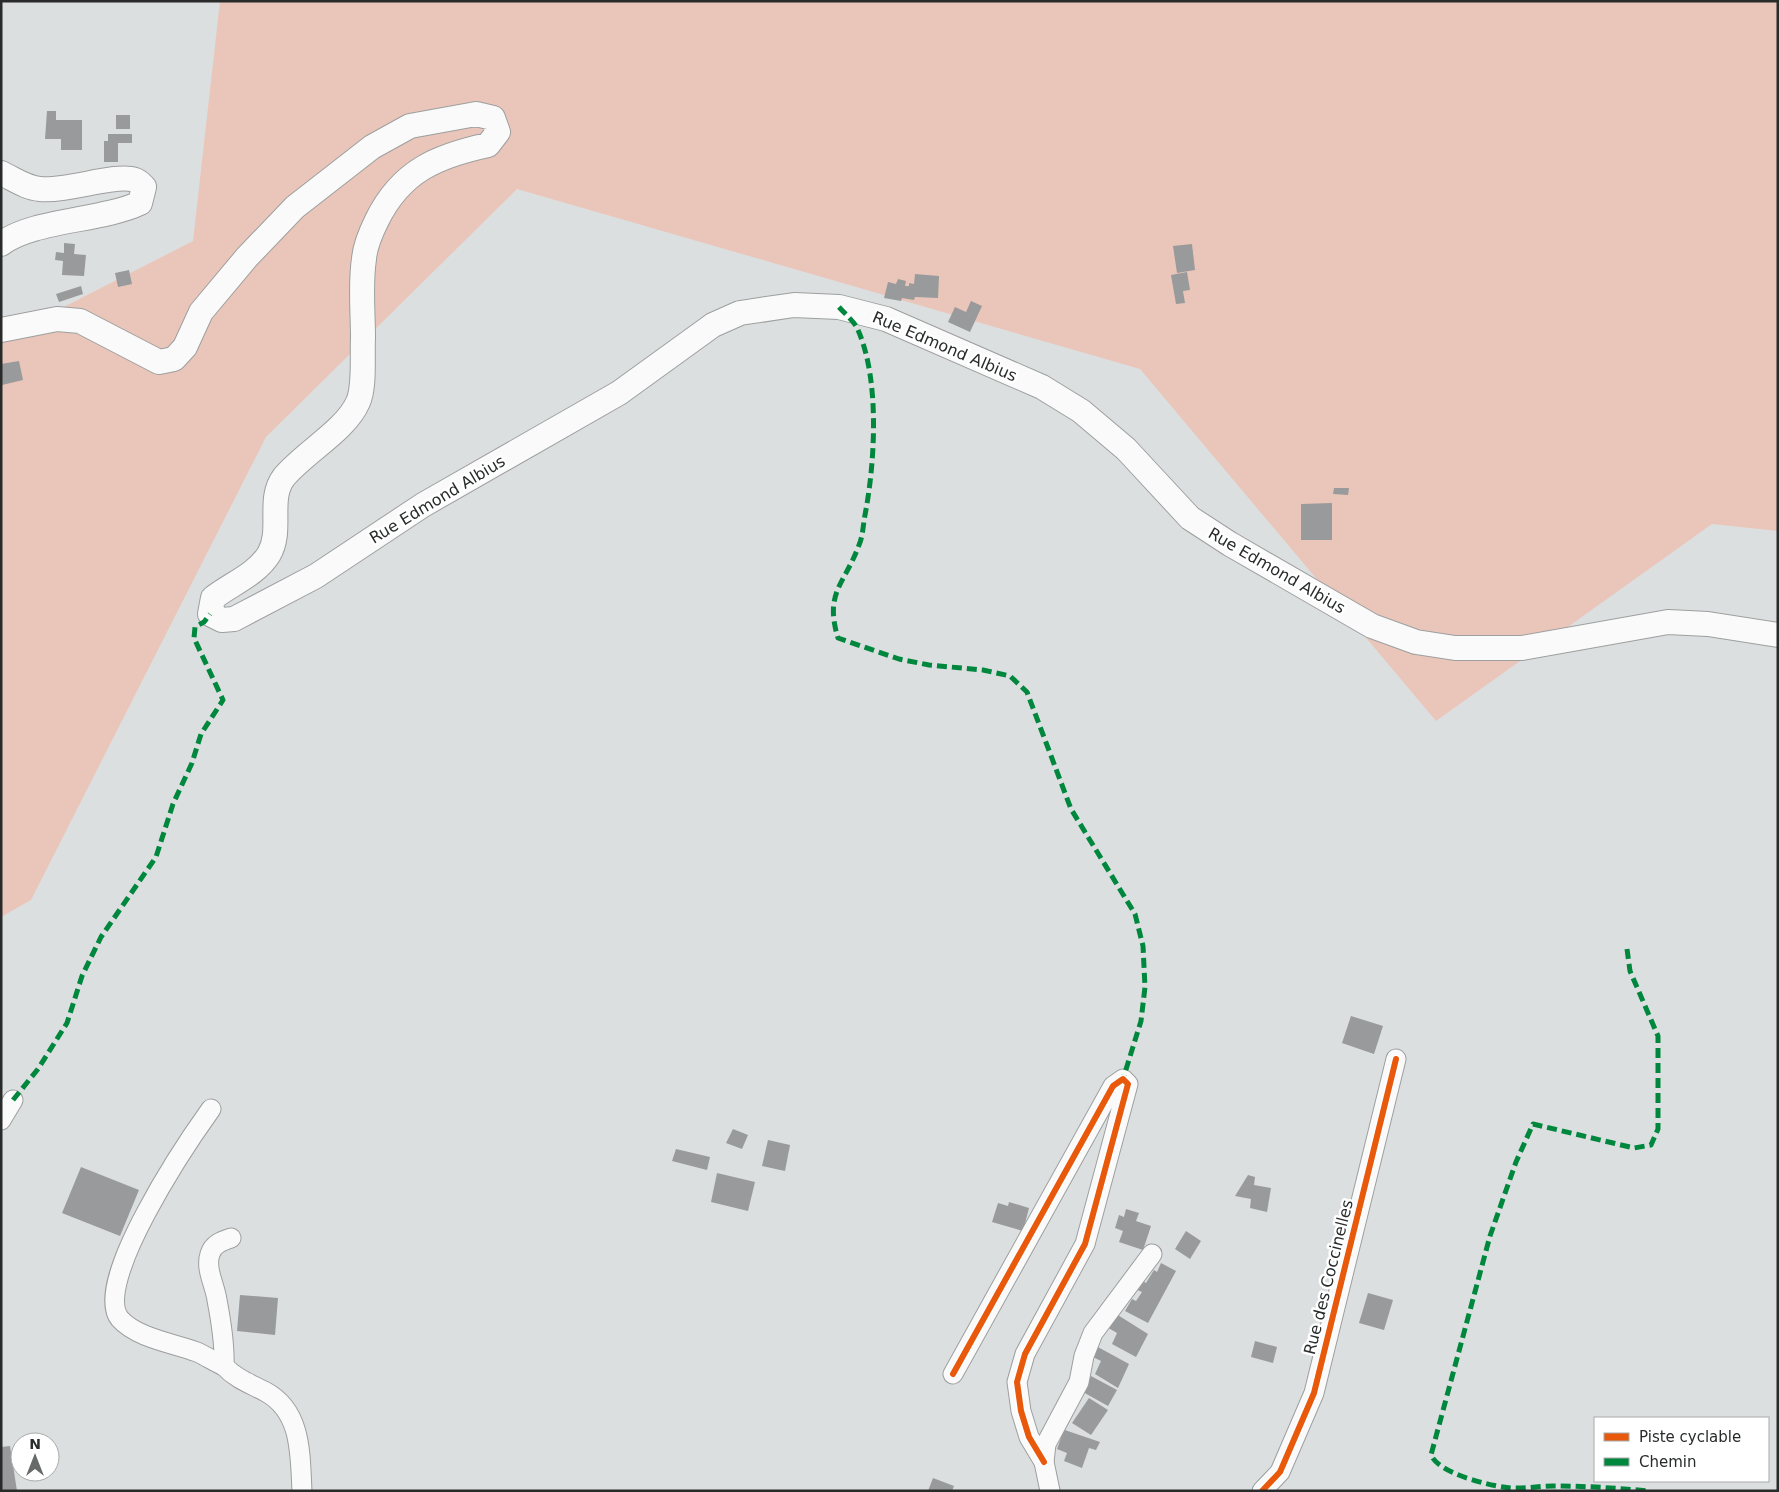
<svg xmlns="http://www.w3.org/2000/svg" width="1779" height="1492" viewBox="0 0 1779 1492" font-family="'DejaVu Sans',sans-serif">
  <rect width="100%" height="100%" fill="#dcdfe0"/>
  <path fill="#eac6ba" d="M 220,1 L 1778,1 L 1778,531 L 1712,524 L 1436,721 L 1140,369 L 517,189 L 266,437 L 31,900 L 1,917 L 1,339 L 193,241 Z"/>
  <g fill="#989a9b">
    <path d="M 47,111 L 56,111 L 56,120 L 82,120 L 82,150 L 61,150 L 61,139 L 45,139 Z"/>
    <rect x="116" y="115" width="14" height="14"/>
    <path d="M 108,134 L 132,134 L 132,143 L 118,143 L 118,162 L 104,162 L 104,141 L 108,141 Z"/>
    <path d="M 64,243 L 75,244 L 74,254 L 86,255 L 84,276 L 62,275 L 63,261 L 55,260 L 56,252 L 64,253 Z"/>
    <path d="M 1192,244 L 1195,270 L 1177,273 L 1173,246 Z"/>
    <path d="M 129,270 L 132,284 L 118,287 L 115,273 Z"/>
    <path d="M 1187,272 L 1190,290 L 1183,291 L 1185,303 L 1176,304 L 1171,275 Z"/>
    <path d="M 915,274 L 939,276 L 938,298 L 915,297 L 914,300 L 902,298 L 901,301 L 884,298 L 888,282 L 896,284 L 898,279 L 906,281 L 905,286 L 909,286 L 909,283 L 914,284 Z"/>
    <path d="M 81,286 L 83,294 L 59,302 L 56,294 Z"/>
    <path d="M 971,301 L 982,306 L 970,332 L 948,322 L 955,307 L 966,312 Z"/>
    <path d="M 19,361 L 23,380 L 2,385 L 1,364 Z"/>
    <path d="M 1334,488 L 1349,488 L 1348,495 L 1333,494 Z"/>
    <path d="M 1332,503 L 1332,540 L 1301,540 L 1301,504 Z"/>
    <path d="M 1351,1016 L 1383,1026 L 1374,1054 L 1342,1043 Z"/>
    <path d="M 733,1129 L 748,1135 L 742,1149 L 726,1143 Z"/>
    <path d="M 768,1140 L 790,1145 L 785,1171 L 762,1166 Z"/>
    <path d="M 676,1149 L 710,1157 L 707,1170 L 672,1161 Z"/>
    <path d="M 81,1167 L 139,1190 L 120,1236 L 62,1213 Z"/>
    <path d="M 717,1173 L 755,1182 L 748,1211 L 711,1202 Z"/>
    <path d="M 1248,1175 L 1255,1177 L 1254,1185 L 1271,1188 L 1267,1212 L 1250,1208 L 1251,1199 L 1235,1196 Z"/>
    <path d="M 1009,1202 L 1029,1208 L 1023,1231 L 992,1222 L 998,1203 L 1008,1206 Z"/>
    <path d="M 1126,1209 L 1139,1213 L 1136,1221 L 1151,1226 L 1143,1250 L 1119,1242 L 1123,1231 L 1115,1228 L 1119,1215 L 1124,1217 Z"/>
    <path d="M 1186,1231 L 1201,1241 L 1190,1259 L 1175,1249 Z"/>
    <path d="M 1161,1263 L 1176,1271 L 1148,1323 L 1125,1311 L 1132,1299 L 1136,1301 L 1142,1292 L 1135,1289 L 1141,1280 L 1146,1283 L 1154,1270 L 1157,1272 Z"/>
    <path d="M 1368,1293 L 1393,1300 L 1384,1330 L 1359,1323 Z"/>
    <path d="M 240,1295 L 278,1298 L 275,1335 L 237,1331 Z"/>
    <path d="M 1113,1312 L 1148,1334 L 1136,1357 L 1112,1344 L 1117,1333 L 1105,1326 Z"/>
    <path d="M 1255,1341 L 1277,1347 L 1273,1363 L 1251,1357 Z"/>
    <path d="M 1096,1346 L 1129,1364 L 1118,1388 L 1095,1374 L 1101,1361 L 1091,1356 Z"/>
    <path d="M 1091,1376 L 1117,1390 L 1108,1406 L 1083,1392 Z"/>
    <path d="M 1089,1398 L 1108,1410 L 1091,1435 L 1072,1423 Z"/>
    <path d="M 1056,1427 L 1100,1442 L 1096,1450 L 1089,1448 L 1082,1468 L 1064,1461 L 1067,1453 L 1057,1449 L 1061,1438 L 1054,1435 Z"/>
    <path d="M 10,1446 L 17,1491 L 1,1491 L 1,1447 Z"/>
    <path d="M 933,1478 L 954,1486 L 952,1491 L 928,1491 Z"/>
  </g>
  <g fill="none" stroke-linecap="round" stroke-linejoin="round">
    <g stroke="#9d9f9f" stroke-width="21">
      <g id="minor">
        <path d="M 211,1109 C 188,1141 91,1284 120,1319 C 137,1338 173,1343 197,1352 C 206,1356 215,1362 224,1366"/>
        <path d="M 1,1120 L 13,1100"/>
        <path d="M 231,1238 C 222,1241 213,1244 210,1254 C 205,1269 215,1285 217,1300 C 221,1321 225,1344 224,1366 C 236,1379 251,1384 266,1392 C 302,1412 300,1454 302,1491"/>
        <path d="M 953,1374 L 1113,1086 L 1123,1079 L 1128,1084 L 1085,1244 L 1025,1354 L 1017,1382 L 1021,1411 L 1029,1437 L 1044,1462"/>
        <path d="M 1050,1491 L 1044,1462 L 1046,1444 L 1079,1382 L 1084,1356 L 1093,1333 L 1152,1254"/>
        <path d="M 1262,1491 L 1280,1472 L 1314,1393 L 1396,1059"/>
      </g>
    </g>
    <g stroke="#9d9f9f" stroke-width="26">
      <g id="major">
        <path d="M 1,173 C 14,179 26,188 40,189 C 67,192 116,173 135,180 C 139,181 142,185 144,187 L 140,203 C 102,221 31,220 1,244"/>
        <path d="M 1,330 L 57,319 L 80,321 L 159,362 L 174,359 L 185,347 L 201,312 L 247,257 L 295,207 L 372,147 L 410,126 L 476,114 L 493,118 L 498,132 L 488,145 C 437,156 401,171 377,220 C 371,232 365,245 364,259 C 360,284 363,312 363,338 C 362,355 365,387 358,402 C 346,430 305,452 284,477 C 267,499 283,530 269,554 C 257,574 231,584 213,598 L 210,614 L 222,620 L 234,619 L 316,576 L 423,505 L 619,393 L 713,325 L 740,313 L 794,305 L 839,307 L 886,319 L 1042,387 L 1081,411 L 1126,449 L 1190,518 L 1230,544 L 1372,626 L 1416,642 L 1455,648 L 1522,648 L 1668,622 L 1708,624 L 1778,635"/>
      </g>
    </g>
    <use href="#minor" stroke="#fafafa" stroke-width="19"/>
    <use href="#major" stroke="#fafafa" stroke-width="24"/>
    <g stroke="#00873e" stroke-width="5" stroke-dasharray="10 5" stroke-linecap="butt">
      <path d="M 839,307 C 845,314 855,322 858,330 C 880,380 875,463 865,515 C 863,525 863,536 859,545 C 845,584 824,592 838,638 L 899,659 L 929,665 L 983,670 L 1010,676 L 1027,692 L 1071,809 L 1135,914 L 1143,946 L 1145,987 L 1141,1021 L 1123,1079"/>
      <path d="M 1627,949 L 1630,971 L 1658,1036 L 1658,1129 L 1651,1145 L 1634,1148 L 1533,1124 L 1516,1162 L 1490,1236 L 1431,1455 C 1439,1473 1484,1484 1503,1487 C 1519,1490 1537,1486 1553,1486 C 1585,1486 1617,1488 1649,1491"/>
      <path d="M 13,1100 L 38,1069 L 67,1023 L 82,976 L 101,937 L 156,857 L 173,804 L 192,763 L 201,734 L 223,700 L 194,638 L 195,627 L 204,622 L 210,614"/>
    </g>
    <g stroke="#fff" stroke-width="9">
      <g id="cycleway">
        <path d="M 953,1374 L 1113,1086 L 1123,1079 L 1128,1084 L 1085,1244 L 1025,1354 L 1017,1382 L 1021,1411 L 1029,1437 L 1044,1462"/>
        <path d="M 1262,1491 L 1280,1472 L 1314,1393 L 1396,1059"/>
      </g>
    </g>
    <use href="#cycleway" stroke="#e8590c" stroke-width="6"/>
  </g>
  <g text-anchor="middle" stroke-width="5" stroke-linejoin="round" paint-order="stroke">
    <g font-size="16" fill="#292b2b" stroke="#fff">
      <text transform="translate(945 346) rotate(23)" y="6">Rue Edmond Albius</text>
      <text transform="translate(437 499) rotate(-31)" y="6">Rue Edmond Albius</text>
      <text transform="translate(1277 570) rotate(30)" y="6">Rue Edmond Albius</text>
      <text transform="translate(1328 1277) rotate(-76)" y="6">Rue des Coccinelles</text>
    </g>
  </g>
  <rect width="1779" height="1492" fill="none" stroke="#292b2b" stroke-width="5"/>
  <rect x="1594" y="1417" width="175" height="65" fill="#ffffff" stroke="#a9aaaa"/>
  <rect x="1604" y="1433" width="25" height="8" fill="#e8590c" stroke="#a9aaaa"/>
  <text x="1639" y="1442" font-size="15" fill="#292b2b">Piste cyclable</text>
  <rect x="1604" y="1458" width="25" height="8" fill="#00873e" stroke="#a9aaaa"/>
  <text x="1639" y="1467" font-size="15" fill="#292b2b">Chemin</text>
  <g transform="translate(35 1457)"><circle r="24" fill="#ffffff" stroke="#a9aaaa"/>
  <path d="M0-4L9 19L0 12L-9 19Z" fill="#686a6a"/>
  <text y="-8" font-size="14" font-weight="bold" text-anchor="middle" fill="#292b2b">N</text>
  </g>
</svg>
